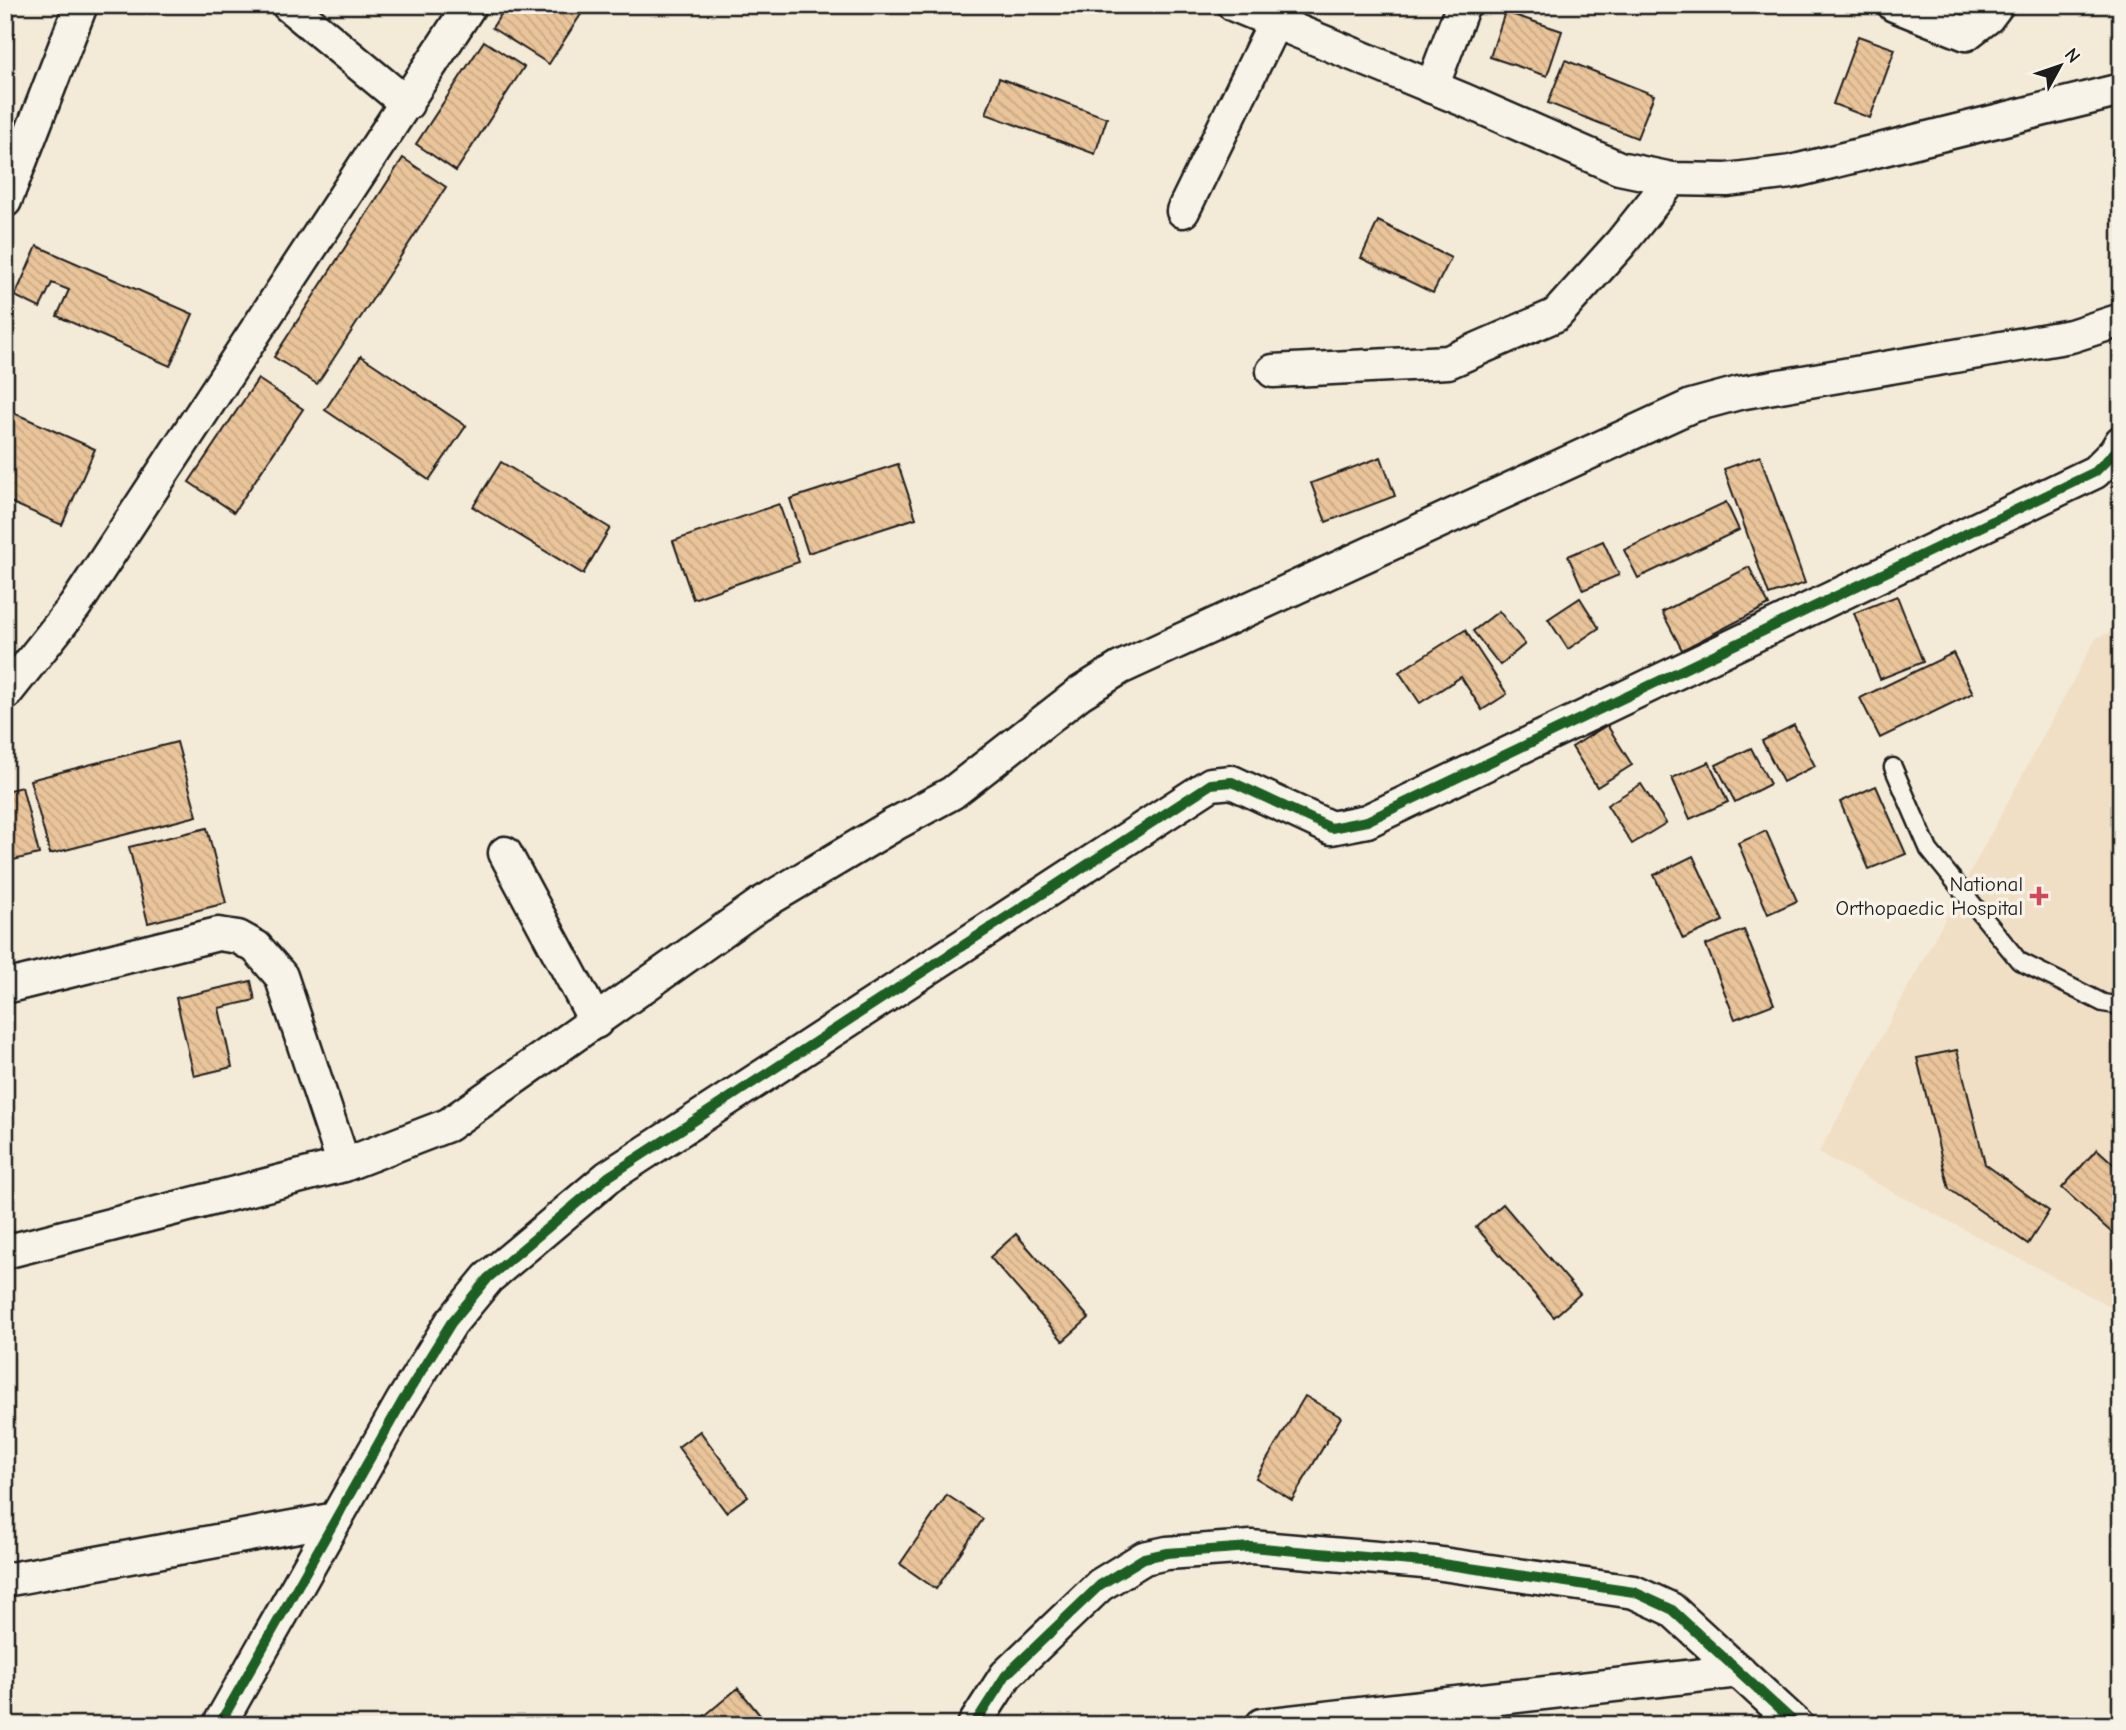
<svg xmlns="http://www.w3.org/2000/svg" width="2126" height="1730" viewBox="0 0 2126 1730" font-family="'Comic Neue',sans-serif">
  <defs>
    <pattern id="building-back-hatch" width="6" height="6" patternUnits="userSpaceOnUse" patternTransform="scale(1.75)"><rect width="6" height="6" fill="#eac49a"/><path d="M-1 5l2 2M0 0l6 6M5-1l2 2" fill="none" stroke="#c8a884"/></pattern>
  </defs>
  <rect width="100%" height="100%" fill="#f4ead8"/>
  <filter id="ink" filterUnits="userSpaceOnUse"><feTurbulence type="fractalNoise" baseFrequency=".0143" numOctaves="2"/><feDisplacementMap in="SourceGraphic" scale="14" xChannelSelector="R" yChannelSelector="G"/><feConvolveMatrix kernelMatrix="1 2 1 2 8 2 1 2 1" color-interpolation-filters="sRGB"/></filter>
  <g filter="url(#ink)">
    <path fill="#f1dfc5" d="M 2121,628 L 2121,1312 L 1819,1153 L 2096,638 Z"/>
    <g fill="url(#building-back-hatch)" stroke="#1c1c1c" stroke-width="2">
      <path d="M 507,5 L 587,5 L 549,64 L 492,28 Z"/>
      <path d="M 1505,12 L 1562,31 L 1547,76 L 1490,57 Z"/>
      <path d="M 1858,36 L 1895,49 L 1870,118 L 1833,104 Z"/>
      <path d="M 484,41 L 524,67 L 456,171 L 416,144 Z"/>
      <path d="M 1565,60 L 1654,95 L 1637,138 L 1548,103 Z"/>
      <path d="M 999,78 L 1107,118 L 1095,154 L 986,114 Z"/>
      <path d="M 403,158 L 446,187 L 317,384 L 274,357 Z"/>
      <path d="M 1378,221 L 1451,258 L 1433,293 L 1361,258 Z"/>
      <path d="M 37,246 L 193,314 L 170,366 L 57,316 L 69,290 L 52,283 L 40,308 L 15,296 Z"/>
      <path d="M 361,356 L 466,426 L 429,480 L 325,410 Z"/>
      <path d="M 258,379 L 303,409 L 234,512 L 189,482 Z"/>
      <path d="M 5,409 L 95,449 L 62,525 L 8,501 L 5,507 Z"/>
      <path d="M 1760,456 L 1805,583 L 1769,595 L 1724,469 Z"/>
      <path d="M 1381,457 L 1395,496 L 1326,522 L 1311,483 Z"/>
      <path d="M 501,462 L 610,528 L 583,574 L 473,507 Z"/>
      <path d="M 898,464 L 916,518 L 808,553 L 790,499 Z"/>
      <path d="M 1726,502 L 1739,530 L 1638,578 L 1624,550 Z"/>
      <path d="M 779,504 L 799,562 L 693,599 L 673,541 Z"/>
      <path d="M 1603,541 L 1619,575 L 1583,590 L 1568,556 Z"/>
      <path d="M 1749,567 L 1769,605 L 1682,650 L 1662,612 Z"/>
      <path d="M 1897,596 L 1923,662 L 1880,679 L 1854,613 Z"/>
      <path d="M 1580,598 L 1599,628 L 1568,649 L 1548,619 Z"/>
      <path d="M 1499,611 L 1525,644 L 1500,665 L 1473,631 Z"/>
      <path d="M 1465,630 L 1507,694 L 1482,710 L 1461,677 L 1420,703 L 1399,672 Z"/>
      <path d="M 1953,653 L 1973,693 L 1880,738 L 1860,698 Z"/>
      <path d="M 1607,725 L 1632,765 L 1597,787 L 1572,747 Z"/>
      <path d="M 1794,725 L 1815,766 L 1783,782 L 1762,741 Z"/>
      <path d="M 177,742 L 197,816 L 50,854 L 30,780 Z"/>
      <path d="M 1751,748 L 1770,784 L 1735,802 L 1716,765 Z"/>
      <path d="M 1709,762 L 1728,802 L 1690,819 L 1672,778 Z"/>
      <path d="M 1641,784 L 1666,823 L 1632,844 L 1607,805 Z"/>
      <path d="M 1876,786 L 1906,854 L 1869,869 L 1840,802 Z"/>
      <path d="M 22,787 L 39,854 L 5,862 L 5,791 Z"/>
      <path d="M 207,828 L 226,903 L 148,923 L 129,847 Z"/>
      <path d="M 1766,831 L 1797,901 L 1768,914 L 1738,843 Z"/>
      <path d="M 1693,856 L 1723,921 L 1683,939 L 1654,875 Z"/>
      <path d="M 1744,930 L 1774,1004 L 1735,1019 L 1706,945 Z"/>
      <path d="M 251,981 L 255,1000 L 219,1008 L 232,1067 L 194,1076 L 176,998 Z"/>
      <path d="M 1957,1050 L 1985,1164 L 2049,1211 L 2028,1244 L 1949,1189 L 1917,1058 Z"/>
      <path d="M 2097,1149 L 2121,1171 L 2121,1241 L 2062,1188 Z"/>
      <path d="M 1503,1204 L 1580,1294 L 1554,1317 L 1476,1227 Z"/>
      <path d="M 1016,1234 L 1089,1318 L 1063,1341 L 990,1257 Z"/>
      <path d="M 1305,1396 L 1341,1417 L 1292,1500 L 1256,1478 Z"/>
      <path d="M 700,1431 L 748,1496 L 726,1512 L 678,1447 Z"/>
      <path d="M 947,1495 L 983,1519 L 936,1589 L 900,1564 Z"/>
      <path d="M 738,1688 L 768,1725 L 708,1725 L 702,1718 Z"/>
    </g>
    <g fill="none" stroke-linecap="round" stroke-linejoin="round">
      <g stroke="#1c1c1c" stroke-width="21">
        <path id="service" d="M 1893,767 L 1929,850 L 2019,961 L 2103,1003 L 2121,1006"/>
      </g>
      <g stroke="#1c1c1c" stroke-width="37">
        <g id="minor">
          <path d="M 288,5 L 407,104"/>
          <path d="M 1234,5 L 1464,100 L 1619,168 L 1672,179 L 1727,180 L 1791,172 L 2121,90"/>
          <path d="M 1894,5 L 1966,34 L 1988,17 L 1997,5"/>
          <path d="M 1432,87 L 1463,5"/>
          <path d="M 5,201 L 81,5"/>
          <path d="M 1183,211 L 1275,22"/>
          <path d="M 1273,371 L 1448,362 L 1556,315 L 1620,244 L 1672,179"/>
          <path d="M 5,694 L 75,606 L 470,5"/>
          <path d="M 505,853 L 596,1022"/>
          <path d="M 5,987 L 218,934 L 238,937 L 256,947 L 281,976 L 344,1165"/>
          <path d="M 5,1252 L 344,1165 L 448,1125 L 759,905 L 895,824 L 952,793 L 1080,693 L 1120,668 L 1691,406 L 1739,393 L 2071,336 L 2121,320"/>
          <path d="M 5,1580 L 336,1519"/>
          <path d="M 219,1725 L 402,1402 L 451,1323 L 488,1278 L 608,1177 L 1211,784 L 1232,782 L 1331,828 L 1367,821 L 2095,472 L 2115,452 L 2121,442"/>
          <path d="M 974,1725 L 1006,1675 L 1100,1585 L 1144,1558 L 1167,1553 L 1251,1547 L 1435,1563 L 1634,1592 L 1671,1609 L 1797,1725"/>
          <path d="M 1262,1725 L 1739,1671"/>
        </g>
      </g>
      <use href="#service" stroke="#f7f3e8" stroke-width="16"/>
      <use href="#minor" stroke="#f7f3e8" stroke-width="32"/>
      <g stroke="#f7f3e8" stroke-width="15">
        <g id="cycleway">
          <path d="M 219,1725 L 402,1402 L 451,1323 L 488,1278 L 608,1177 L 1211,784 L 1232,782 L 1331,828 L 1367,821 L 2095,472 L 2115,452 L 2121,442"/>
          <path d="M 974,1725 L 1006,1675 L 1100,1585 L 1144,1558 L 1167,1553 L 1251,1547 L 1435,1563 L 1634,1592 L 1671,1609 L 1797,1725"/>
        </g>
      </g>
      <use href="#cycleway" stroke="#1b5e20" stroke-width="10"/>
    </g>
  </g>
  <path fill="#d1495b" stroke="#f7f3e8" stroke-width="2.5" d="M2035.5 885.5h7v7h7v7h-7v7h-7v-7h-7v-7h7z"/>
  <g text-anchor="middle" stroke-width="7" stroke-linejoin="round" paint-order="stroke">
    <g font-size="21" fill="#1c1c1c" stroke="#f7f3e8" text-anchor="end">
      <text x="2023" y="891">National<tspan x="2023" dy="24">Orthopaedic Hospital</tspan></text>
    </g>
  </g>
  <rect width="2126" height="1730" fill="none" stroke="#f7f3e8" stroke-width="28"/>
  <rect x="14" y="14" width="2098" height="1702" fill="none" stroke="#1c1c1c" stroke-width="2.5" filter="url(#ink)"/>
  <g transform="translate(2060 66) rotate(50)" stroke="#f7f3e8" stroke-width="5" paint-order="stroke">
  <path d="M0-5L12 26L0 18L-12 26Z" fill="#1c1c1c"/>
  <text y="-10" font-size="19" font-weight="bold" text-anchor="middle" fill="#1c1c1c">N</text>
  </g>
</svg>
